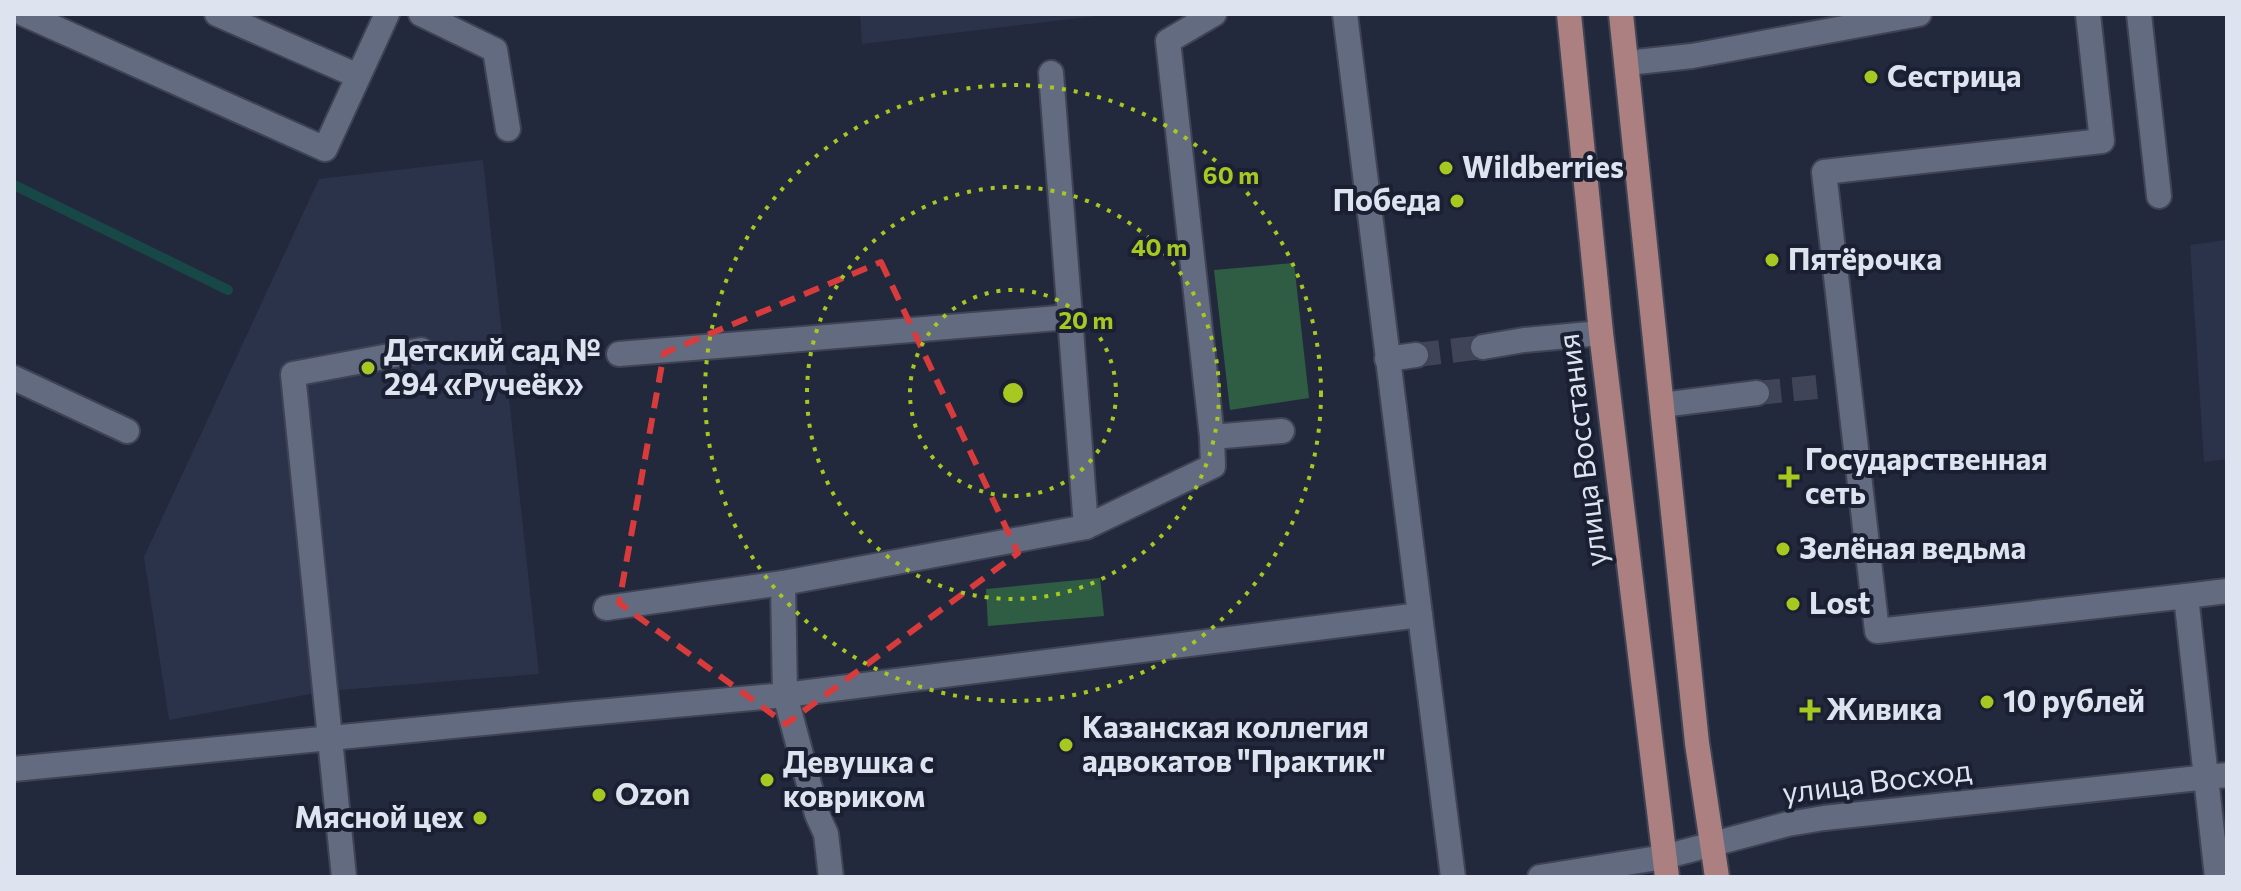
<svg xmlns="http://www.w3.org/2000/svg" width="2241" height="891" viewBox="0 0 2241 891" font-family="Commissioner,sans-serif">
  <rect width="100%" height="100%" fill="#23293c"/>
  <g fill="#2a334a">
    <path d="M 860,14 L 1113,14 L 862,44 Z"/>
    <path d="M 483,160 L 539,674 L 327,691 L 169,720 L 144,557 L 319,179 Z"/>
    <path d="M 2227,240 L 2227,459 L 2204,462 L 2190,245 Z"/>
  </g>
  <g fill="#2e5d43">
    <path d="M 1294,263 L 1309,398 L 1230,410 L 1214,270 Z"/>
    <path d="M 1100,578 L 1104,616 L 988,626 L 986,589 Z"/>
  </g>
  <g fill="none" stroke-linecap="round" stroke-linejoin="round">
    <path stroke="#184748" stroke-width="10" d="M 14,185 L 228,290"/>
    <g stroke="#3f4557" stroke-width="24" stroke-dasharray="24 12" stroke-linecap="butt">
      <path d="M 1416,355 L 1483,347"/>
      <path d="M 1757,393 L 1826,386"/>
    </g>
    <g stroke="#3e4454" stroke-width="28">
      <g id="minor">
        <path d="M 24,14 L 325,149 L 387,14"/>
        <path d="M 217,14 L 358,76"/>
        <path d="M 421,14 L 495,50 L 508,129"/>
        <path d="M 1345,14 L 1420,615"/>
        <path d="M 2088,14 L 2102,141 L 1824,172 L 1877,631 L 2186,596 L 2217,877"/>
        <path d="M 2139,14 L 2159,196"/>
        <path d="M 1627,63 L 1692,56 L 1919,14"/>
        <path d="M 1051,73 L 1070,317"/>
        <path d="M 1483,347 L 1524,340 L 1601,333"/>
        <path d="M 1387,359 L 1416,355"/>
        <path d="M 14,378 L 127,431"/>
        <path d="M 1662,405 L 1757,393"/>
        <path d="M 1212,437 L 1282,431"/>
        <path d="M 1086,527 L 1213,466 L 1212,437 L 1168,41 L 1214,14"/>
        <path d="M 2186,596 L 2227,591"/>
        <path d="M 606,608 L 783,583"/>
        <path d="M 14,769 L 576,714 L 785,695 L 783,583 L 1086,527 L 1070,317 L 619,354"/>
        <path d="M 344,877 L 293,374 L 421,350"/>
        <path d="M 831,877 L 826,834 L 817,814 L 785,695 L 1420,615 L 1453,877"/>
        <path d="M 1540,877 L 1664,857 L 1788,824 L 1824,818 L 2227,775"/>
      </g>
    </g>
    <g stroke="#3e4454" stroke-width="28">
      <g id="major">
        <path d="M 1569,14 L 1601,333 L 1667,877"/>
        <path d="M 1621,14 L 1697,743 L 1717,877"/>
      </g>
    </g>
    <use href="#minor" stroke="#636b81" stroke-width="24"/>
    <use href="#major" stroke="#ac8081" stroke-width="24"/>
  </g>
  <path fill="none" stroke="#d73b3c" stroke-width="6" stroke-dasharray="16 10" stroke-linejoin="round" d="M 881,262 L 1018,553 L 786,724 L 619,603 L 664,353 Z"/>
  <g fill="none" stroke="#a7c820" stroke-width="4" stroke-dasharray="4 8">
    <circle cx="1013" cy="393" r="103"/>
    <circle cx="1013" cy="393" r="206"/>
    <circle cx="1013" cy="393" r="308"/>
  </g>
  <g fill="#a7c820" stroke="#1a2032" stroke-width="3">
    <circle cx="1871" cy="77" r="8"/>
    <circle cx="1446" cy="168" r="8"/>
    <circle cx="1457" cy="201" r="8"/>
    <circle cx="1772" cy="260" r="8"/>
    <circle cx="368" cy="368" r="8"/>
    <path d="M1785 465h8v8h8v8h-8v8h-8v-8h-8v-8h8z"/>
    <circle cx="1783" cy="549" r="8"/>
    <circle cx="1793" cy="604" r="8"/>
    <circle cx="1987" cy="702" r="8"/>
    <path d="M1806 698h8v8h8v8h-8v8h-8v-8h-8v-8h8z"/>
    <circle cx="1066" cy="745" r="8"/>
    <circle cx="767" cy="780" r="8"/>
    <circle cx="599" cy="795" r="8"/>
    <circle cx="480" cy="818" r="8"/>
  </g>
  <g text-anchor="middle" stroke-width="8" stroke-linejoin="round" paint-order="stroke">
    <g font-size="30" font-weight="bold" fill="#dee3f0" stroke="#1a2032" text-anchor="start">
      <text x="1887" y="87">Сестрица</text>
      <text x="1462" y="178">Wildberries</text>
      <text x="1441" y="211" text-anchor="end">Победа</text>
      <text x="1788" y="270">Пятёрочка</text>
      <text x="384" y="361">Детский сад №<tspan x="384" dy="34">294 «Ручеёк»</tspan></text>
      <text x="1805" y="470">Государственная<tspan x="1805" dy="34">сеть</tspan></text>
      <text x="1799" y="559">Зелёная ведьма</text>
      <text x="1809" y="614">Lost</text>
      <text x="2003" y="712">10 рублей</text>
      <text x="1826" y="720">Живика</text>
      <text x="1082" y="738">Казанская коллегия<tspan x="1082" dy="34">адвокатов "Практик"</tspan></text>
      <text x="783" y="773">Девушка с<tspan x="783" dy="34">ковриком</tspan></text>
      <text x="615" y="805">Ozon</text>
      <text x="464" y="828" text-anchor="end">Мясной цех</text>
    </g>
    <g font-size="30" fill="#dee3f0" stroke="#1a2032">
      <text transform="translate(1583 450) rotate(-97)" y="10">улица Восстания</text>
      <text transform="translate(1877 782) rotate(-7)" y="10">улица Восход</text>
    </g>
  </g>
  <circle cx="1013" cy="393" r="12" fill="#a7c820" stroke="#1a2032" stroke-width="4"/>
  <g font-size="24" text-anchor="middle" font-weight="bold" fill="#a7c820" stroke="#1a2032" stroke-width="8" stroke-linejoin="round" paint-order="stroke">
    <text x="1231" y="184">60 m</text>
    <text x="1159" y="256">40 m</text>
    <text x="1086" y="329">20 m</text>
  </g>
  <rect width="2241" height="891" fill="none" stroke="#dee3f0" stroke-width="32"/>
</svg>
